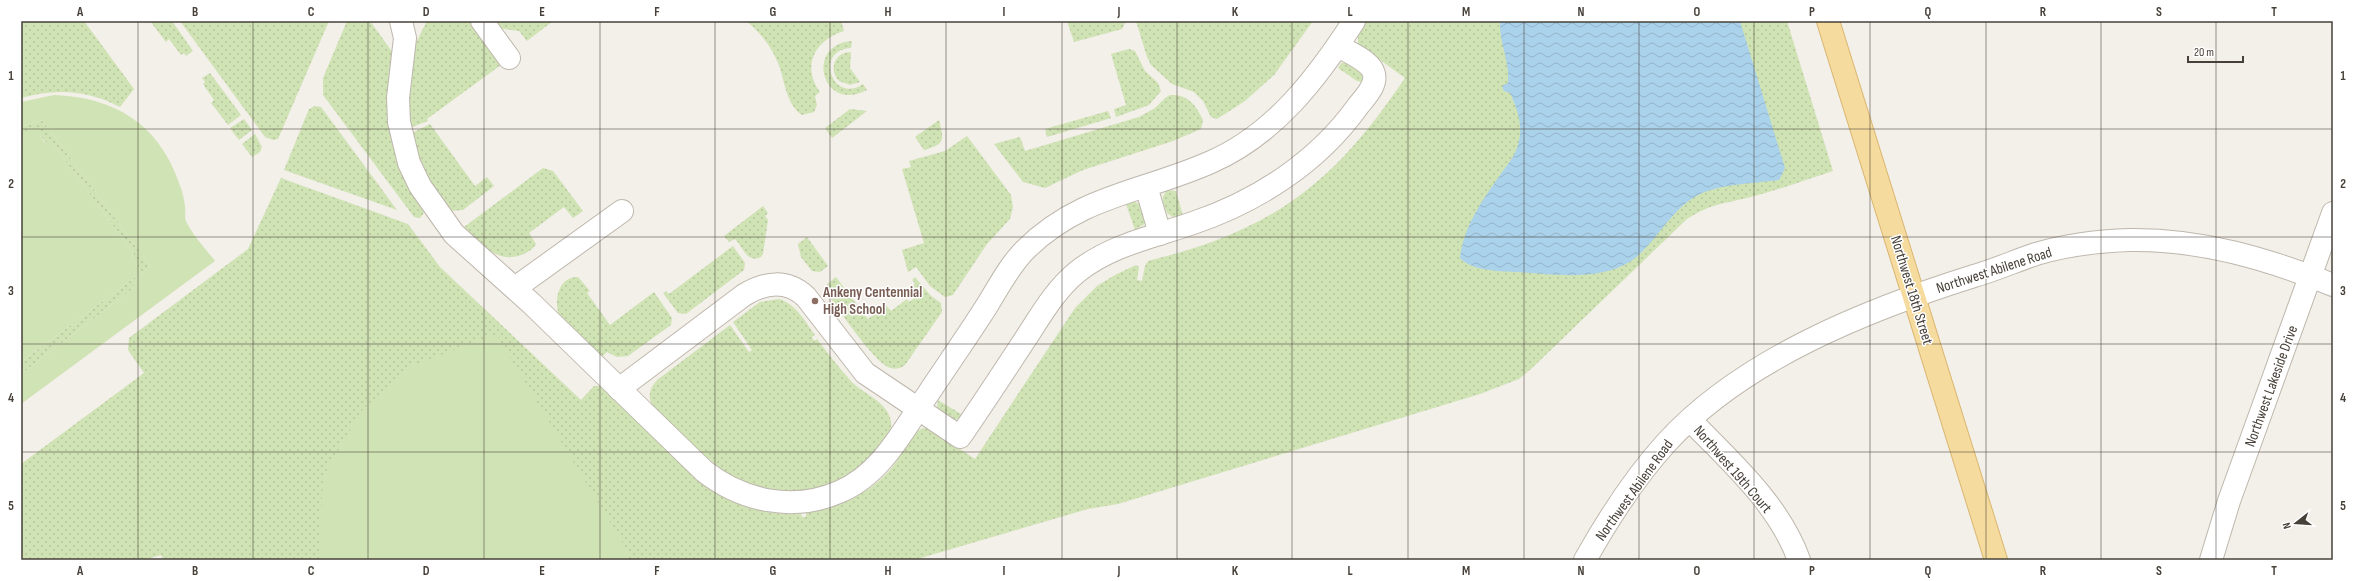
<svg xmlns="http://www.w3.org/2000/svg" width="2354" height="581" viewBox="0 0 2354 581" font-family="'Sofia Sans Condensed',sans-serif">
  <defs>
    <pattern id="grass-dots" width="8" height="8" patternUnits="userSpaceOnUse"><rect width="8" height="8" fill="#d0e3b5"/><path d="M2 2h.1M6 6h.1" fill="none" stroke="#b4c49c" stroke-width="1.8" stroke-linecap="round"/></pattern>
    <pattern id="water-waves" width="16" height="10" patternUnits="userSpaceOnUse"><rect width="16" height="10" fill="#aad2ea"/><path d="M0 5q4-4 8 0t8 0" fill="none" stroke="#94b5c9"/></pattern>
  </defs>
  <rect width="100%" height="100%" fill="#f3efe9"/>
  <g fill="url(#grass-dots)">
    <path d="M 21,21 L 84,21 L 134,89 L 120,107 C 88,90 56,88 21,98 Z"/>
    <path d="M 150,21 L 172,21 L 193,51 L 186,56 L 184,53 L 181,55 L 169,39 L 166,42 Z"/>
    <path d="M 180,21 L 329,21 L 278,139 L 273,140 L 265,137 Z"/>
    <path d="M 347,21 L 370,21 L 393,53 L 418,201 L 424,213 L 420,218 L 414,217 L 323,95 L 323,78 Z"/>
    <path d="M 427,21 L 474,21 L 505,62 L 427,119 L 428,121 L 412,127 C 402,117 411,60 415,46 C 418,37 423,29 427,21 Z"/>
    <path d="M 492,21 L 553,21 L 527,41 L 519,31 L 497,28 Z"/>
    <path d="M 746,21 L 841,21 L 844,31 C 815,40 801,66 820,92 L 815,96 L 817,105 L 814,112 L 802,115 C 785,103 785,80 778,63 C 771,46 760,32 746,21 Z"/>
    <path d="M 1067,21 L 1126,21 L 1122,29 L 1074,42 Z"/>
    <path d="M 1136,21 L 1313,21 L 1274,75 L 1245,101 L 1217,119 L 1211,117 L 1203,101 L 1194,92 L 1172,84 L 1151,65 L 1147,57 Z"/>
    <path d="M 1367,21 L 1787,21 L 1833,171 C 1805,180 1776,191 1747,198 C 1721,204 1711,204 1687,219 L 1531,369 L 1519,379 L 1480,394 L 1118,504 L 1088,509 L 914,560 L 163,560 L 161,555 L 144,560 L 21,560 L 21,464 L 144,373 L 128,350 L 129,338 L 248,249 L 281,178 L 408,224 L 440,267 L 581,400 L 594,386 L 600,386 L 704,484 C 734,505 765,516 801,514 L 802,517 L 806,517 L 806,513 C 842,508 875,491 897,461 C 904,451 912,432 923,428 L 929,429 L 975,459 L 1075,308 L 1097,286 L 1115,275 L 1136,265 L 1139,267 L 1137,280 L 1142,281 L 1145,266 L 1148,261 C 1175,254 1201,247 1227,236 C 1310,202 1356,150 1405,78 L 1358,44 L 1358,35 Z"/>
    <path d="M 852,41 L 851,48 C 813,50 833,105 863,84 L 867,90 C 822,114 804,44 852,41 Z"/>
    <path d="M 1129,49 L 1135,51 L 1145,71 L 1158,83 L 1161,91 L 1149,105 L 1116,117 L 1114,109 L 1126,105 L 1111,54 Z"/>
    <path d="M 851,52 L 850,68 L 860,82 L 850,85 L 839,81 C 828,69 835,52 851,52 Z"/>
    <path d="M 1341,63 L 1347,63 L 1362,73 L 1362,82 L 1357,81 L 1338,68 Z"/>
    <path d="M 210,73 L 241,115 L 228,125 L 211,103 L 214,100 L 203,84 L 205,82 L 202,78 Z"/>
    <path d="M 1170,95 C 1188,94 1196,105 1203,120 L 1201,129 L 1173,141 L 1083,170 L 1045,188 L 1023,182 L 994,144 L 1020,137 L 1025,151 L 1139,117 L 1155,108 L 1165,98 Z"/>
    <path d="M 315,106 L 321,107 L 397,210 L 284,170 L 309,109 Z"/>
    <path d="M 850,109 L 867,111 L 832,138 L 825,128 Z"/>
    <path d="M 1108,111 L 1111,118 L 1047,137 L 1045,129 Z"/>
    <path d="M 244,119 L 252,130 L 239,140 L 230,128 Z"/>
    <path d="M 42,120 L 150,265 L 130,291 L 21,374 L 21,362 L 142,272 L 131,257 L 134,254 L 50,140 L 46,143 L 35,129 L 21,139 L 21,127 Z"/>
    <path d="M 939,120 C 944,140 946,144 924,150 L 915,137 Z"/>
    <path d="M 430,124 L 475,186 L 487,177 L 494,186 L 463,210 L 450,211 L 430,189 L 410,134 Z"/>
    <path d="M 255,134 L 262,147 L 260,152 L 252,157 L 242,144 Z"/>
    <path d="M 967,136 L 1011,195 L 1013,207 L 1010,219 L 987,244 L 953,295 L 945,297 L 930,286 L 916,267 L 908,272 L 902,250 L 924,243 L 902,169 L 911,167 L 909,161 L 945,151 Z"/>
    <path d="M 543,168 L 553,171 L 583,211 L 573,218 L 564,207 L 529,233 L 536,244 C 533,249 527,253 521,255 C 496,264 480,243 464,227 Z"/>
    <path d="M 1168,190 L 1176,191 L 1183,216 L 1174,218 L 1167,213 C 1164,204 1159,197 1168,190 Z"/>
    <path d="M 1133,201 L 1142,205 L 1146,223 L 1135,230 L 1126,204 Z"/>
    <path d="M 763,206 L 768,213 L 765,216 L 768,220 L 763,254 L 761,257 C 747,264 743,247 735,239 L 729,242 L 724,236 Z"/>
    <path d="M 807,237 L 828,266 L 820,272 L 812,271 L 801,257 L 798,244 Z"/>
    <path d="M 733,246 L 745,263 L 744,270 L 686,314 L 678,313 L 663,293 L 666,291 L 669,294 Z"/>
    <path d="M 578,277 L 590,291 L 587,293 L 610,325 L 654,292 L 672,318 L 671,325 L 628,356 L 617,357 L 607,352 L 602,357 L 559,315 C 554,300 558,277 578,277 Z"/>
    <path d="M 836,277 L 868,319 L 886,305 L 891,311 L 907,299 L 909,302 L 916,297 L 913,286 L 915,283 L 912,280 L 915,277 L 931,296 L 941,303 L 942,312 L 905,365 C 900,369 894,370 888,367 C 873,360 838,309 827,293 L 827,284 Z"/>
    <path d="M 779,299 C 796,304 805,321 815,335 L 812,337 L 814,341 L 817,339 C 828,353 839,368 851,381 C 862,393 883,400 889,415 C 897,432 881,448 869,458 C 833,492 777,504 733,477 C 703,458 678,429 652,405 C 647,395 651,387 657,380 L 730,325 L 749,352 L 752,350 L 733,322 L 760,302 Z"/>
    <path d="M 938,400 L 961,414 L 961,418 L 954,420 L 937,409 Z"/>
  </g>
  <g fill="#d0e3b5">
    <path d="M 54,95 C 114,97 159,124 179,183 C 182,190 184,199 185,206 C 186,211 184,217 186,221 C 192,235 206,249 215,261 L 21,404 L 21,374 L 130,291 L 150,265 L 42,120 L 21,127 L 21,102 Z"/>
    <path d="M 35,128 L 45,143 L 50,140 L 134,254 L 131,257 L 142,272 L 21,362 L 21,139 Z"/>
    <path d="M 496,334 L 630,555 L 628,560 L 319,560 L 323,476 L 362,410 L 411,366 Z"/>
  </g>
  <path fill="url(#water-waves)" d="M 1500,21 L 1740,21 L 1785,168 L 1779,180 C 1752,184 1717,183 1693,198 C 1668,214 1655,244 1631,261 C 1599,282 1550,274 1515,272 C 1498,271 1472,271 1460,258 C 1463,229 1481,202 1498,178 C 1506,166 1516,156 1519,141 C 1523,125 1517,108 1510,93 L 1504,91 L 1502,86 L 1508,83 C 1510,60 1499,44 1500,21 Z"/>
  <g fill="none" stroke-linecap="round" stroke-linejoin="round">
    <g stroke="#beb7ac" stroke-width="24">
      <g id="minor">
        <path d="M 401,21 L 405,38 L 398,98 L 399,122 L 409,163 L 420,186 L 454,234 L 532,304 L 704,471 C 742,501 793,512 839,492 C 882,474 903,430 928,394 C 948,364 969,334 988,304 C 999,286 1010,265 1025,250 C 1080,195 1144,192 1211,162 C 1275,134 1317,78 1354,21"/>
        <path d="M 482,21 L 509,58"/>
        <path d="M 1146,186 L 1160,234"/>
        <path d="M 515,288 L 622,211"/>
        <path d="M 619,389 L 744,295 C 765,282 787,279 806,297 L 865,373 L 960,437 C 982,405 1003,373 1024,341 C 1040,317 1054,291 1077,272 C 1111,245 1153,237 1193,223 C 1258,201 1318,162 1358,106 C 1365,97 1379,84 1373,71 C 1368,60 1348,52 1338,46"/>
        <path d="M 1690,420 C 1730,461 1779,504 1799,560"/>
        <path d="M 1585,560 C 1608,519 1635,477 1667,442 C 1743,359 1869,309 1974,276 C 1995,270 2015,261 2036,254 C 2066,245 2099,241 2130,240 C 2201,239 2268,259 2333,285"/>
        <path d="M 2211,560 L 2229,501 L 2333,213"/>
      </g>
    </g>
    <g stroke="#dab770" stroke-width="24">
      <path id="major" d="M 1828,21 L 1996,560"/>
    </g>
    <use href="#minor" stroke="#fff" stroke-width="22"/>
    <use href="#major" stroke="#f6db9f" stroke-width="22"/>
  </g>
  <path fill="none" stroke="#464038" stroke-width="1" stroke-opacity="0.55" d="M 138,21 L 138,560M 253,21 L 253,560M 368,21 L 368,560M 484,21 L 484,560M 600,21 L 600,560M 715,21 L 715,560M 830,21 L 830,560M 946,21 L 946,560M 1062,21 L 1062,560M 1177,21 L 1177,560M 1292,21 L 1292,560M 1408,21 L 1408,560M 1524,21 L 1524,560M 1639,21 L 1639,560M 1754,21 L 1754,560M 1870,21 L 1870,560M 1986,21 L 1986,560M 2101,21 L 2101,560M 2216,21 L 2216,560M 21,129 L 2333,129M 21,237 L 2333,237M 21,344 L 2333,344M 21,452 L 2333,452"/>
  <circle fill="#8d6e63" stroke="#fff" stroke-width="1.5" cx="815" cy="301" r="4"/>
  <g text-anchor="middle" stroke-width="3" stroke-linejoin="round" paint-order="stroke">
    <g font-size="15" fill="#464038" stroke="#fff">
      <text transform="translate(1994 270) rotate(-18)" y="5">Northwest Abilene Road</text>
      <text transform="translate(1912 290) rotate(73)" y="5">Northwest 18th Street</text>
      <text transform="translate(2271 386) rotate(-70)" y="5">Northwest Lakeside Drive</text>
      <text transform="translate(1733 469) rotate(49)" y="5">Northwest 19th Court</text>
      <text transform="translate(1634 490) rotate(-54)" y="5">Northwest Abilene Road</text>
    </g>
    <g font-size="15" font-weight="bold" fill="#785e54" stroke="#fff" text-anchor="start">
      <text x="823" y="297">Ankeny Centennial<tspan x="823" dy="17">High School</tspan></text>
    </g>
  </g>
  <rect width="2354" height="581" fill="none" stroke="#ffffff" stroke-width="44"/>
  <g transform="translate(2296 523) rotate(253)" stroke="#ffffff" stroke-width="3" paint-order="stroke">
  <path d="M0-3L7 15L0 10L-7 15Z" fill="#464038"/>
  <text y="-6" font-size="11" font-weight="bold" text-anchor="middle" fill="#464038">N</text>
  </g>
  <path d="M2188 56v6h55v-6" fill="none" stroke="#464038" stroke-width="2"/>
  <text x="2194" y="56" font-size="12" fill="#464038" stroke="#ffffff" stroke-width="3" paint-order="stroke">20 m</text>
  <rect x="22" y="22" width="2310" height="537" fill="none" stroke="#464038" stroke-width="1.5"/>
  <g font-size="13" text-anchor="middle" font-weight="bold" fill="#464038">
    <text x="80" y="16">A</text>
    <text x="195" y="16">B</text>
    <text x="311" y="16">C</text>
    <text x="426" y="16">D</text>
    <text x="542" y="16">E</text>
    <text x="657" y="16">F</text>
    <text x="773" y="16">G</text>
    <text x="888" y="16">H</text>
    <text x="1004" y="16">I</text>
    <text x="1119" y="16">J</text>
    <text x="1235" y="16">K</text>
    <text x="1350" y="16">L</text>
    <text x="1466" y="16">M</text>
    <text x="1581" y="16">N</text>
    <text x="1697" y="16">O</text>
    <text x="1812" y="16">P</text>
    <text x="1928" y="16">Q</text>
    <text x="2043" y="16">R</text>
    <text x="2159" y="16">S</text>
    <text x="2274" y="16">T</text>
    <text x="11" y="80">1</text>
    <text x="2343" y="80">1</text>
    <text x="11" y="188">2</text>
    <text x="2343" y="188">2</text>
    <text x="11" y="295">3</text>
    <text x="2343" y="295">3</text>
    <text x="11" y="402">4</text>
    <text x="2343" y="402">4</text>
    <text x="11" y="510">5</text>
    <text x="2343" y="510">5</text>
    <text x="80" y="575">A</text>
    <text x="195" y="575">B</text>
    <text x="311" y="575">C</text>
    <text x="426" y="575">D</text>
    <text x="542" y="575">E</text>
    <text x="657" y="575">F</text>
    <text x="773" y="575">G</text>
    <text x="888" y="575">H</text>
    <text x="1004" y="575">I</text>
    <text x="1119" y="575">J</text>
    <text x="1235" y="575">K</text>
    <text x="1350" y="575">L</text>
    <text x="1466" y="575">M</text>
    <text x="1581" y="575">N</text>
    <text x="1697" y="575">O</text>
    <text x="1812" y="575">P</text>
    <text x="1928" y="575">Q</text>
    <text x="2043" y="575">R</text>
    <text x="2159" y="575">S</text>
    <text x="2274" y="575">T</text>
  </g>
</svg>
